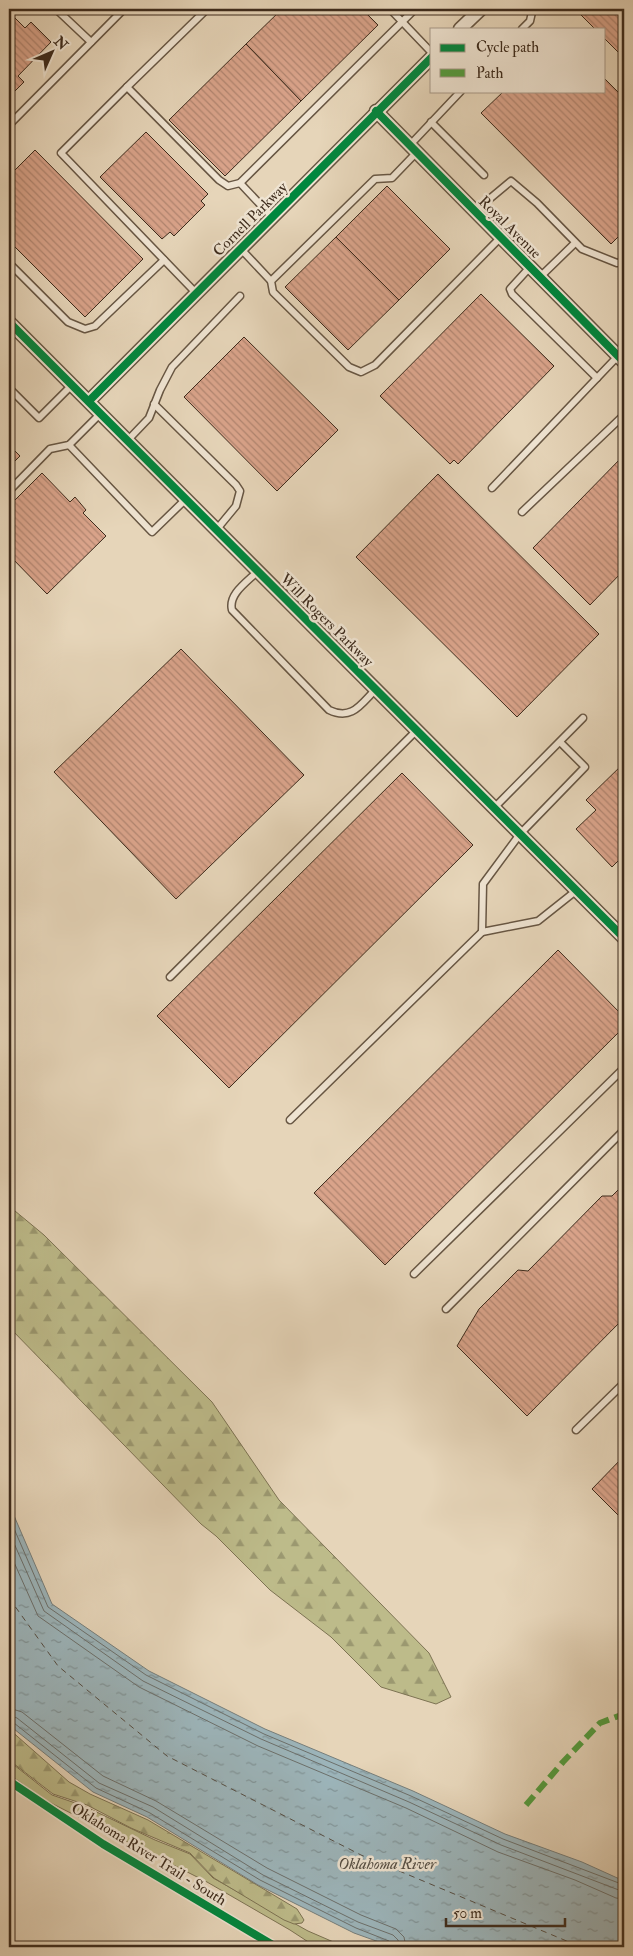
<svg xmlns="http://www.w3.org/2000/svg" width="633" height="1956" viewBox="0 0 633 1956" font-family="'IM FELL Double Pica',serif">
  <defs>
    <pattern id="forest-firs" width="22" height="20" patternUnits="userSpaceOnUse" patternTransform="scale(1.25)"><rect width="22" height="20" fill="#bdbb8a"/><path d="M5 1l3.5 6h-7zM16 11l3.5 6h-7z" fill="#9b9870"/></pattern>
    <pattern id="water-ripples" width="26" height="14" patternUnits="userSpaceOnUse" patternTransform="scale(1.25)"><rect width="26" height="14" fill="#9cb5bb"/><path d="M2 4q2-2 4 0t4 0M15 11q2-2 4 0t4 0" fill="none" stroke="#809397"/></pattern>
    <pattern id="building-back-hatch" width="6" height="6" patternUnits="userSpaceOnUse" patternTransform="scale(1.25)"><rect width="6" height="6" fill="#d9a38a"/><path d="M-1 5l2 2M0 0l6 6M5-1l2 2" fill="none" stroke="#b18570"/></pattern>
  </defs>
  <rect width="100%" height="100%" fill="#e6d5b9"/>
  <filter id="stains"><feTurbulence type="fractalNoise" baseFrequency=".004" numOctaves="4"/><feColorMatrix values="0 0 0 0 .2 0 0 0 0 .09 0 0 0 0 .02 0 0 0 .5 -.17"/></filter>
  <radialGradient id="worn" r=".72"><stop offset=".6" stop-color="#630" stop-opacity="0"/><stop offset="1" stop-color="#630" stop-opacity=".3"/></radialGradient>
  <path fill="#bdbb8a" stroke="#7d7353" d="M 9,1761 L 52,1795 L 84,1806 L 155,1840 L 190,1854 L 213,1878 L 308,1931 L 345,1947 L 316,1947 L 290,1930 L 207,1882 L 43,1799 L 9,1774 Z"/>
  <g fill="url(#forest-firs)" stroke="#7d7353">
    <path d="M 9,1206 L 44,1235 L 212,1402 L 279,1500 L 429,1653 L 451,1697 L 436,1704 L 381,1687 L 331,1637 L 270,1590 L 216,1536 L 201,1524 L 9,1327 Z"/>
    <path d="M 9,1729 L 69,1782 L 90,1794 L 148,1820 L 297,1909 L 304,1920 L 302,1923 L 294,1924 L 284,1920 L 214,1878 L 190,1853 L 131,1828 L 87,1805 L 53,1794 L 9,1760 Z"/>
  </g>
  <path fill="url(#water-ripples)" stroke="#767e7b" d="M 9,1504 L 52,1604 L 149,1671 L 265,1729 L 413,1791 L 505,1834 L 582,1862 L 624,1881 L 624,1947 L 393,1947 L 354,1933 L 258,1885 L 147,1817 L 93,1792 L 9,1725 Z"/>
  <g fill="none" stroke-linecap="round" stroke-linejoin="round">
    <g stroke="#6c706c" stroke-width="1">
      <path d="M 9,1517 L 48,1607 L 146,1675 L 264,1734 L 411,1796 L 503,1839 L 624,1885"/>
      <path d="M 9,1532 L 44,1611 L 143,1681 L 261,1739 L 409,1802 L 501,1845 L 624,1892"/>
      <path d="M 9,1551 L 38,1616 L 139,1687 L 258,1746 L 406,1808 L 498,1852 L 575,1880 L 616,1898 L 624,1899"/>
      <path d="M 9,1708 L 22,1712 L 103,1776 L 156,1801 L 267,1868 L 361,1915 L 396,1929 L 404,1937 L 406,1947"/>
      <path d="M 9,1715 L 17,1718 L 99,1783 L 153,1807 L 263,1875 L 358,1922 L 393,1935 L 398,1940 L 399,1947"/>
      <path d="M 9,1722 L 14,1723 L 96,1788 L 150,1813 L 260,1880 L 356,1928 L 389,1941 L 393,1947"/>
    </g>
    <path stroke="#554e44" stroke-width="1" stroke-dasharray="6 5" stroke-linecap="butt" d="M 9,1598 L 58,1666 L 167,1756 L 361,1855 L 581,1947"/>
  </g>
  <g fill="url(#building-back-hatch)" stroke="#3d2b1c">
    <path d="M 9,9 L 14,9 L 10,13 L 25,28 L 31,22 L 51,42 L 18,76 L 24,82 L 9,97 Z"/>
    <path d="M 282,9 L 362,9 L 378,25 L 301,101 L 246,44 Z"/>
    <path d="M 581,9 L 624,9 L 624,58 L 604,38 L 604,29 L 595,29 L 578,12 Z"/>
    <path d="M 246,44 L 301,101 L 225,176 L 169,120 Z"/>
    <path d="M 604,78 L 624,98 L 624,231 L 611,244 L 481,113 L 504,91 L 604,91 Z"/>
    <path d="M 146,132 L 208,194 L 201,201 L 205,205 L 174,236 L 170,232 L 162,239 L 100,177 Z"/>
    <path d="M 35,150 L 143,259 L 85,317 L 9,241 L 9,176 Z"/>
    <path d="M 387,186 L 450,249 L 399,300 L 336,237 Z"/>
    <path d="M 336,237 L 399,300 L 348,350 L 285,287 Z"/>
    <path d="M 481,294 L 554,366 L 458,464 L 454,460 L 450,464 L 380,396 Z"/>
    <path d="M 244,337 L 338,430 L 277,491 L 184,397 Z"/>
    <path d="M 9,445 L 20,456 L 9,467 Z"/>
    <path d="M 624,455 L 624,570 L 590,605 L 533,548 Z"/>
    <path d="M 42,473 L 70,502 L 75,497 L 86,510 L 83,513 L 106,536 L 47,594 L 9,555 L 9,506 Z"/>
    <path d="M 438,474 L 599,634 L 517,717 L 356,557 Z"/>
    <path d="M 181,649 L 304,775 L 176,899 L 54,772 Z"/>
    <path d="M 624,763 L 624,855 L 612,867 L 576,829 L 596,810 L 586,800 Z"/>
    <path d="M 402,773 L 473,845 L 229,1088 L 157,1016 Z"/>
    <path d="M 558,950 L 624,1017 L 624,1027 L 385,1265 L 314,1193 Z"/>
    <path d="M 624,1184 L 624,1318 L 527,1416 L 457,1346 L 479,1309 L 518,1270 L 528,1271 L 602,1196 L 612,1196 Z"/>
    <path d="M 624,1456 L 624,1521 L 592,1489 Z"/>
  </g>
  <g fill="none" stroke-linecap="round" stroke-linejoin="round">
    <g stroke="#675643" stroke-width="9">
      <g id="service">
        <path d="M 56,9 L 91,42"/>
        <path d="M 207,9 L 127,87 L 219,180 L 228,186 L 240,183 L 415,9"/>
        <path d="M 390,9 L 432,53"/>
        <path d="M 522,29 L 530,21 L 532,12 L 529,9"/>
        <path d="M 127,87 L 61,153 L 196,293"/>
        <path d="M 431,122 L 484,175"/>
        <path d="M 9,125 L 124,9"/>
        <path d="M 410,145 L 461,91"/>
        <path d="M 417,152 L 392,178 L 375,179 L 271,281 L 273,292 L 349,367 L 361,372 L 375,365 L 501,237"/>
        <path d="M 240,183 L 272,217"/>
        <path d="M 475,211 L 511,181 L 537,203 L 582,249 L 617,263 L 624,262"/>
        <path d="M 240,248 L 271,281"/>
        <path d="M 9,263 L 68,322 L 85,329 L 95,326 L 164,260"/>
        <path d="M 530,267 L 510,289 L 512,294 L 597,378"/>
        <path d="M 540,277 L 575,243"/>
        <path d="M 9,388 L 39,418 L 72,385"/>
        <path d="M 154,404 L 236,485 L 240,491 L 236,506 L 217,529"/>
        <path d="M 128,440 L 149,418 L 160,390 L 172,367 L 240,296"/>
        <path d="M 69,445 L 152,532 L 186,499"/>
        <path d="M 492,488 L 618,356"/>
        <path d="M 9,491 L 50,449 L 69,445 L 101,413"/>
        <path d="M 522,512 L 624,415"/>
        <path d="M 258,571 C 247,582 228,594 232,610 L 329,710 C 352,721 361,704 376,689"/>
        <path d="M 560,742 L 585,767 L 520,834 L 483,884 L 482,932 L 538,921 L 577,890"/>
        <path d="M 495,807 L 583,718"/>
        <path d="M 170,977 L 417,730"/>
        <path d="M 290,1120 L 482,932"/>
        <path d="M 414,1274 L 624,1068"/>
        <path d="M 446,1309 L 624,1130"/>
        <path d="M 576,1430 L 624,1383"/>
      </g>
    </g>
    <g stroke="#675643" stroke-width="15">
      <g id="minor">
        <path d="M 460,29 L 481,9"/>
        <path d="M 376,111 L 624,362"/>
        <path d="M 9,322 L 624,938"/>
        <path d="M 89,401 L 432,57"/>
      </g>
    </g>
    <use href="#service" stroke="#efe4d2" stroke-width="6"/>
    <use href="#minor" stroke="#efe4d2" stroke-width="12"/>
    <path stroke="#539d3e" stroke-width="6" stroke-dasharray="12 6" stroke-linecap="butt" d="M 526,1805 L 563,1762 L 600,1723 L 624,1714"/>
    <g stroke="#efe4d2" stroke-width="11">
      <g id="cycleway">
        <path d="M 376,111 L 624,362"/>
        <path d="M 9,322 L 624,938"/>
        <path d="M 89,401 L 432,57"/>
        <path d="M 9,1781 L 103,1844 L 276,1947"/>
      </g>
    </g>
    <use href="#cycleway" stroke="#00873e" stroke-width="8"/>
  </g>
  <g text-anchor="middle" stroke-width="5" stroke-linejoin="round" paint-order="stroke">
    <g font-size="15" fill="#3d2b1c" stroke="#efe4d2">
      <text transform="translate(250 219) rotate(-45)" y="5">Cornell Parkway</text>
      <text transform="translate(510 227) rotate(45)" y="5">Royal Avenue</text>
      <text transform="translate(327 620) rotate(45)" y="5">Will Rogers Parkway</text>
      <text transform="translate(149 1854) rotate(32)" y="5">Oklahoma River Trail - South</text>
    </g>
    <g font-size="16" font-style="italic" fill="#554e44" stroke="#efe4d2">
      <text x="387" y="1869">Oklahoma River</text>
    </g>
  </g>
  <rect width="633" height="1956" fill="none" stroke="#e6d5b9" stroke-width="30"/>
  <rect x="10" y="10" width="613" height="1936" fill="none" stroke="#3d2b1c" stroke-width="2.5"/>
  <rect x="15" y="15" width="603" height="1926" fill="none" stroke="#3d2b1c"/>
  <rect x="430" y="28" width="175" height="65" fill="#efe4d2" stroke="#a89a89"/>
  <rect x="440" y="44" width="25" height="8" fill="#00873e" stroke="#a89a89"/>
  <text x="476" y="52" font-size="15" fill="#3d2b1c">Cycle path</text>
  <rect x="440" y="69" width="25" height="8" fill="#539d3e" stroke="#a89a89"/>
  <text x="476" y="78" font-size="15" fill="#3d2b1c">Path</text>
  <g transform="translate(52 52) rotate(45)" stroke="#efe4d2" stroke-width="4" paint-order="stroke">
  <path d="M0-4L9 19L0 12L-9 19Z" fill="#3d2b1c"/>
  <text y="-8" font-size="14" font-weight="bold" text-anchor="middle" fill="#3d2b1c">N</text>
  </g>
  <path d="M446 1918v8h119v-8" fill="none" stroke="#3d2b1c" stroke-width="2.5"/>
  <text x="453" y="1918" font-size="15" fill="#3d2b1c" stroke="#efe4d2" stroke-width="4" paint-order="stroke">50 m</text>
  <rect width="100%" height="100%" filter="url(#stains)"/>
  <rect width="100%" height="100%" fill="url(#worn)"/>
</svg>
